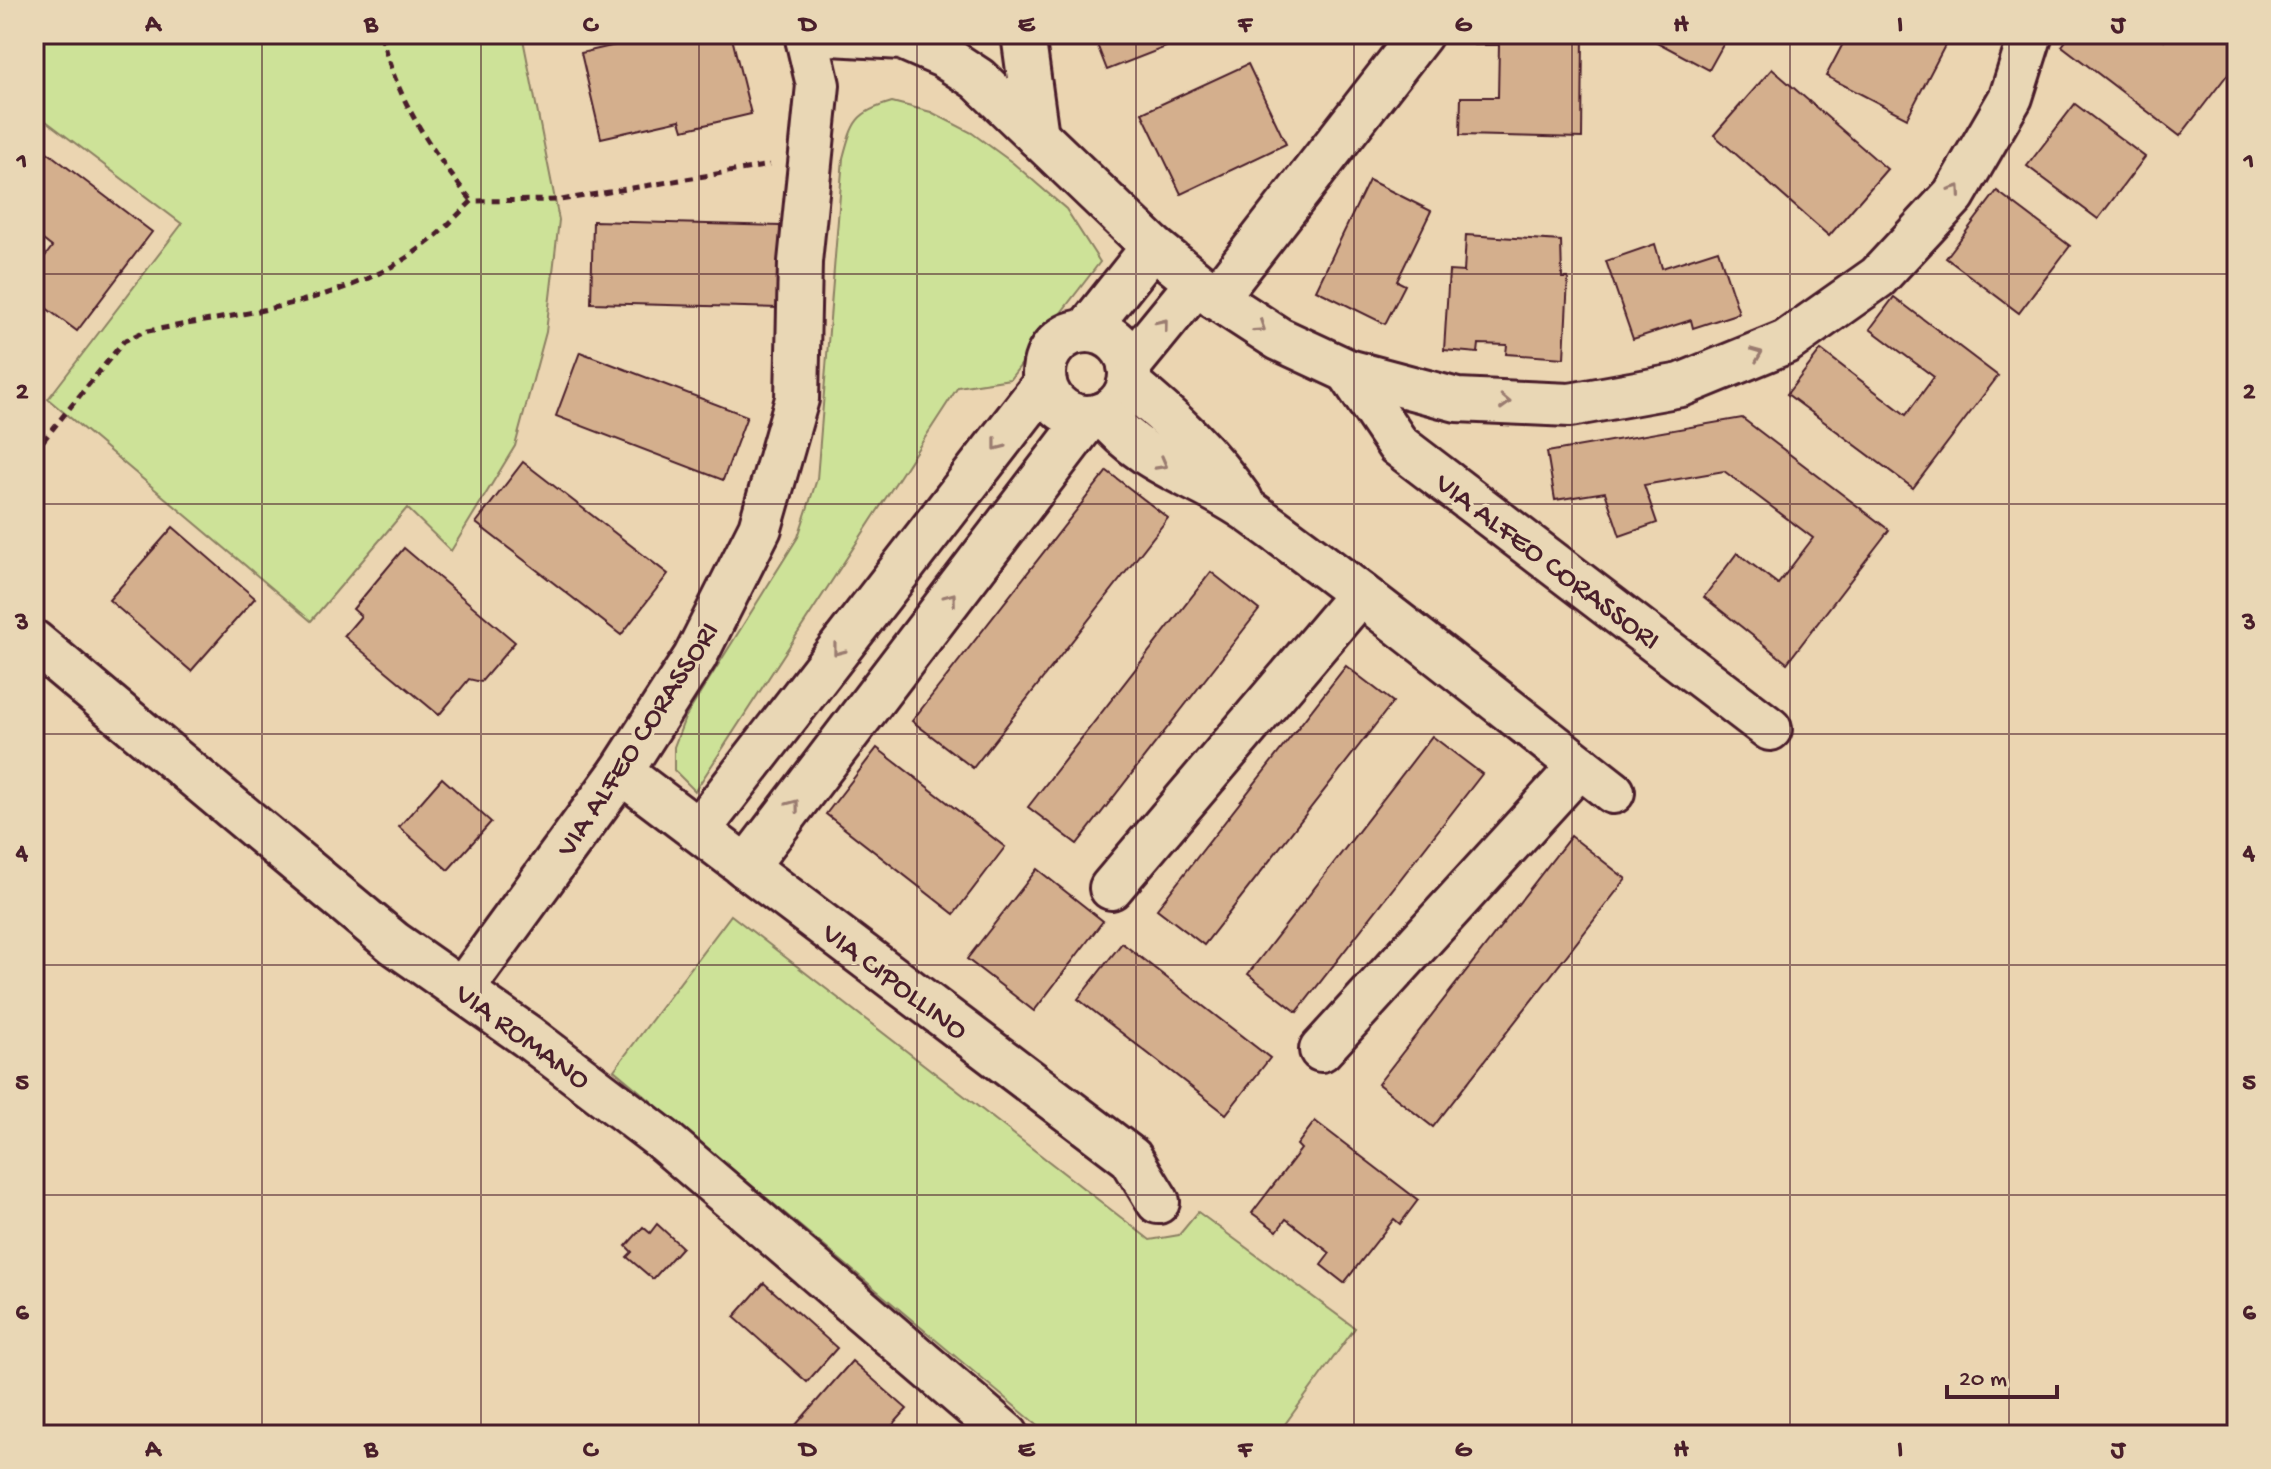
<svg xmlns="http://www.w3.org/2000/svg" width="2271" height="1469" viewBox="0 0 2271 1469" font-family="'Gochi Hand',sans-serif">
  <rect width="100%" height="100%" fill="#ebd5b1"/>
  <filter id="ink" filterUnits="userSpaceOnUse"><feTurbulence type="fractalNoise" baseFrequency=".0125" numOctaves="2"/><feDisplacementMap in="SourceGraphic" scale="16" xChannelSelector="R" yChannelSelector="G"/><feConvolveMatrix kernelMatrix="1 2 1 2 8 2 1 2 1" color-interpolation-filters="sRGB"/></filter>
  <g filter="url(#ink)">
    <g fill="#cde298" stroke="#8c8062" stroke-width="2">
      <path d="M 34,34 L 522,34 L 559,220 L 546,332 L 515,446 L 451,551 L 407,508 L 311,621 L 48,399 L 182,224 L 34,112 Z"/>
      <path d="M 892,102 L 931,112 L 972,133 L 1013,163 L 1066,209 L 1100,262 L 1010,379 L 958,387 L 695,791 L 674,770 L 674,747 L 685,718 L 798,537 L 817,479 L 843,158 C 853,121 855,113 892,102 Z"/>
      <path d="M 731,915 L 1150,1240 L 1179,1235 L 1198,1212 L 1355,1328 L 1277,1435 L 1049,1435 L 614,1070 Z"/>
    </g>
    <g fill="#d4af8d" stroke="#4a1f2b" stroke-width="2">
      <path d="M 663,34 L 731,34 L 751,114 L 683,130 L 680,120 L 601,138 L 581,53 Z"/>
      <path d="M 1093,34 L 1161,34 L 1166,47 L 1107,70 Z"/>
      <path d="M 1325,34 L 1343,34 L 1337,42 Z"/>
      <path d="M 1474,34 L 1583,34 L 1582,138 L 1460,135 L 1461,97 L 1498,97 L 1499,45 L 1474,45 Z"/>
      <path d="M 1642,34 L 1729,34 L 1709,70 Z"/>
      <path d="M 1848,34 L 1951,34 L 1907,118 L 1826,76 Z"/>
      <path d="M 2071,34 L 2156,34 L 2164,40 L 2168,34 L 2237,34 L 2237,62 L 2180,136 L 2062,46 Z"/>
      <path d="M 1248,64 L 1286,144 L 1181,194 L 1142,113 Z"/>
      <path d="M 1772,69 L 1887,169 L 1829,236 L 1714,135 Z"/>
      <path d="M 2075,104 L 2145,157 L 2098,219 L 2027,166 Z"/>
      <path d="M 34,142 L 152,232 L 77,331 L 34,299 L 34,271 L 52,247 L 34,233 Z"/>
      <path d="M 1369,180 L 1431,211 L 1397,281 L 1405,285 L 1385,324 L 1316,290 Z"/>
      <path d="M 1997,191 L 2070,246 L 2019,313 L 1946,258 Z"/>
      <path d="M 593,221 L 780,226 L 778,308 L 591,303 Z"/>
      <path d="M 1466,235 L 1561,241 L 1562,278 L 1568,278 L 1564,358 L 1506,354 L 1507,345 L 1479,344 L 1478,353 L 1444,350 L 1449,271 L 1464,272 Z"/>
      <path d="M 1655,244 L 1662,268 L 1718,250 L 1739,313 L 1693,328 L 1691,320 L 1633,339 L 1606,261 Z"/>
      <path d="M 1894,297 L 1998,376 L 1913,488 L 1787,394 L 1821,350 L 1906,415 L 1934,377 L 1870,329 Z"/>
      <path d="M 580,352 L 747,416 L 723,480 L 556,416 Z"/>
      <path d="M 1742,418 L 1889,530 L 1787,663 L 1704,597 L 1737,553 L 1778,584 L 1813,538 L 1724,471 L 1644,485 L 1657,523 L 1620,536 L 1605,492 L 1555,500 L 1547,452 Z"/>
      <path d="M 523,462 L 668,574 L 621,635 L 476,523 Z"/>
      <path d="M 1107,471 L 1168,518 L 973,768 L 912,721 Z"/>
      <path d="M 173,527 L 255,598 L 191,671 L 109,600 Z"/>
      <path d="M 404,548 L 515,642 L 481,682 L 469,679 L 439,715 L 344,636 L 361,616 L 353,609 Z"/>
      <path d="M 1211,572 L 1259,610 L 1077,844 L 1028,807 Z"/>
      <path d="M 1346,666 L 1393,702 L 1204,945 L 1157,909 Z"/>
      <path d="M 1432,736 L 1482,774 L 1297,1012 L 1248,974 Z"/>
      <path d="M 877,748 L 1005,847 L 954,914 L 826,814 Z"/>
      <path d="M 442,778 L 491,822 L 448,870 L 399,827 Z"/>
      <path d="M 1571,836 L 1626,879 L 1433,1127 L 1378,1084 Z"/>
      <path d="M 1037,869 L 1103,921 L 1034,1011 L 967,959 Z"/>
      <path d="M 1122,943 L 1270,1058 L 1226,1114 L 1078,999 Z"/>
      <path d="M 1315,1121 L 1418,1200 L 1400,1224 L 1394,1219 L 1344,1283 L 1321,1265 L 1330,1253 L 1286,1219 L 1277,1231 L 1252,1213 L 1301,1149 L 1297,1145 Z"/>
      <path d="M 657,1224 L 682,1247 L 653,1279 L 627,1257 L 632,1252 L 626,1246 L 643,1227 L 650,1233 Z"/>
      <path d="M 764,1283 L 837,1348 L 807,1382 L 734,1317 Z"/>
      <path d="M 852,1361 L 907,1409 L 884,1435 L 787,1435 Z"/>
    </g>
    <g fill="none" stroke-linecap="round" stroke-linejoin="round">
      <g stroke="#4a1f2b" stroke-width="48">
        <g id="street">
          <path d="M 1023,34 L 1037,136"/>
          <path d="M 808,41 L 831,34 L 902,38 L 943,56 L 978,79 L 1153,247 L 1216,298 L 1279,339 L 1348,371 L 1457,400 L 1570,405 L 1681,385 L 1786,342 L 1878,277 L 1954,195 L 2011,97 L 2031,34"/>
          <path d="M 1216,298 L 1421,34"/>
          <path d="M 1086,331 L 1153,247"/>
          <circle cx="1087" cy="374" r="43"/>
          <path d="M 1129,366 L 1197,283"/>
          <path d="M 1348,371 L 1398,445 L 1770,729"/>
          <path d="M 1129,384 C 1172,419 1209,454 1241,500"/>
          <path d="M 1103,414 C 1148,469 1200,475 1253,514 C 1376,603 1494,699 1613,792"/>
          <path d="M 34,642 L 394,943 L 527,1036 L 662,1139 L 1007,1435"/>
          <path d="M 621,772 L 1131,1158 L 1158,1202"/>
          <path d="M 699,830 L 1045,383"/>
          <path d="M 746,867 L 1089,417"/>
          <path d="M 1111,888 L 1360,594"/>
          <path d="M 462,990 L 621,772 L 695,657 L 760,528 L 797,399 L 800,262 L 818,85 L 806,34"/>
          <path d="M 1321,1050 L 1580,766"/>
        </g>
      </g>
      <g stroke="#4a1f2b" stroke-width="5" stroke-dasharray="8 6" stroke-linecap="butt">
        <path d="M 381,34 C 396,98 431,151 472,201"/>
        <path d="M 34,452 L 124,341 L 143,332 C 234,314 352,304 427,243 C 443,231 457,215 472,201 L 561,200 L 770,165"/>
      </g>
      <use href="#street" stroke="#e9d7b5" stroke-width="42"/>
    </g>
    <defs><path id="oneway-chevron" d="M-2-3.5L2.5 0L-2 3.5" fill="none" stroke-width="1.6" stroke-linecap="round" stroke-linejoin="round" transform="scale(2)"/></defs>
    <g stroke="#9a7b70">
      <use href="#oneway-chevron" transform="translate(1956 190) rotate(-55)"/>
      <use href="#oneway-chevron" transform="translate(1163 324) rotate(-51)"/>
      <use href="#oneway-chevron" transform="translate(1260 327) rotate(33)"/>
      <use href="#oneway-chevron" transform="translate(1757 354) rotate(-22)"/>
      <use href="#oneway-chevron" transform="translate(1505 402) rotate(2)"/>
      <use href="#oneway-chevron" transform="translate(998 445) rotate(128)"/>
      <use href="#oneway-chevron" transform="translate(1162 464) rotate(29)"/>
      <use href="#oneway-chevron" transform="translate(951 598) rotate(-53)"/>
      <use href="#oneway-chevron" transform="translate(838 650) rotate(128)"/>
      <use href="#oneway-chevron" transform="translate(794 805) rotate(-53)"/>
    </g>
  </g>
  <path fill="none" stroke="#4a1f2b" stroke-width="2" stroke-opacity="0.55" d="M 262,34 L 262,1435M 481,34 L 481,1435M 699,34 L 699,1435M 917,34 L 917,1435M 1136,34 L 1136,1435M 1354,34 L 1354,1435M 1572,34 L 1572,1435M 1790,34 L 1790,1435M 2009,34 L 2009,1435M 34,274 L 2237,274M 34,504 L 2237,504M 34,734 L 2237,734M 34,965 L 2237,965M 34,1195 L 2237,1195"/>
  <g text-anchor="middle" stroke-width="7" stroke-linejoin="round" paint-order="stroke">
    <g font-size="30" fill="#4a1f2b" stroke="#e9d7b5">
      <text transform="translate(1549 560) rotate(37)" y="10">VIA ALFEO CORASSORI</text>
      <text transform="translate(636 738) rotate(-57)" y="10">VIA ALFEO CORASSORI</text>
      <text transform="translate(896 980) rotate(37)" y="10">VIA CIPOLLINO</text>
      <text transform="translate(524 1035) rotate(36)" y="10">VIA ROMANO</text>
    </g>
  </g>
  <rect width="2271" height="1469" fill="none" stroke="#e9d7b5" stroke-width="88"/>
  <path d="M1947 1385v12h110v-12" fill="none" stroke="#4a1f2b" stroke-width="4"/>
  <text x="1959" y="1385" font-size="24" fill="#4a1f2b" stroke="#e9d7b5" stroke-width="6" paint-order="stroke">20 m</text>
  <rect x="44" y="44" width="2183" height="1381" fill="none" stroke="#4a1f2b" stroke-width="3"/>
  <g font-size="26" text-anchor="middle" font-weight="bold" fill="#4a1f2b">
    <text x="153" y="31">A</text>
    <text x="371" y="31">B</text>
    <text x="590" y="31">C</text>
    <text x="808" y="31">D</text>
    <text x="1026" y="31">E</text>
    <text x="1245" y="31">F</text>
    <text x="1463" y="31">G</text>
    <text x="1681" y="31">H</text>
    <text x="1900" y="31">I</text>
    <text x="2118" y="31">J</text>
    <text x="22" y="168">1</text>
    <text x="2249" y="168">1</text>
    <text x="22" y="398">2</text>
    <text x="2249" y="398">2</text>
    <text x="22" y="629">3</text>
    <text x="2249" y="629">3</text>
    <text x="22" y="859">4</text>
    <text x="2249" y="859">4</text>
    <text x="22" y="1089">5</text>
    <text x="2249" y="1089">5</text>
    <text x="22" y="1319">6</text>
    <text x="2249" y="1319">6</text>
    <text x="153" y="1456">A</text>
    <text x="371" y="1456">B</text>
    <text x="590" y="1456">C</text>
    <text x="808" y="1456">D</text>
    <text x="1026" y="1456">E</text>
    <text x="1245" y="1456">F</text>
    <text x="1463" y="1456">G</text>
    <text x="1681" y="1456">H</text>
    <text x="1900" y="1456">I</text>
    <text x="2118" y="1456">J</text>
  </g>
</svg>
